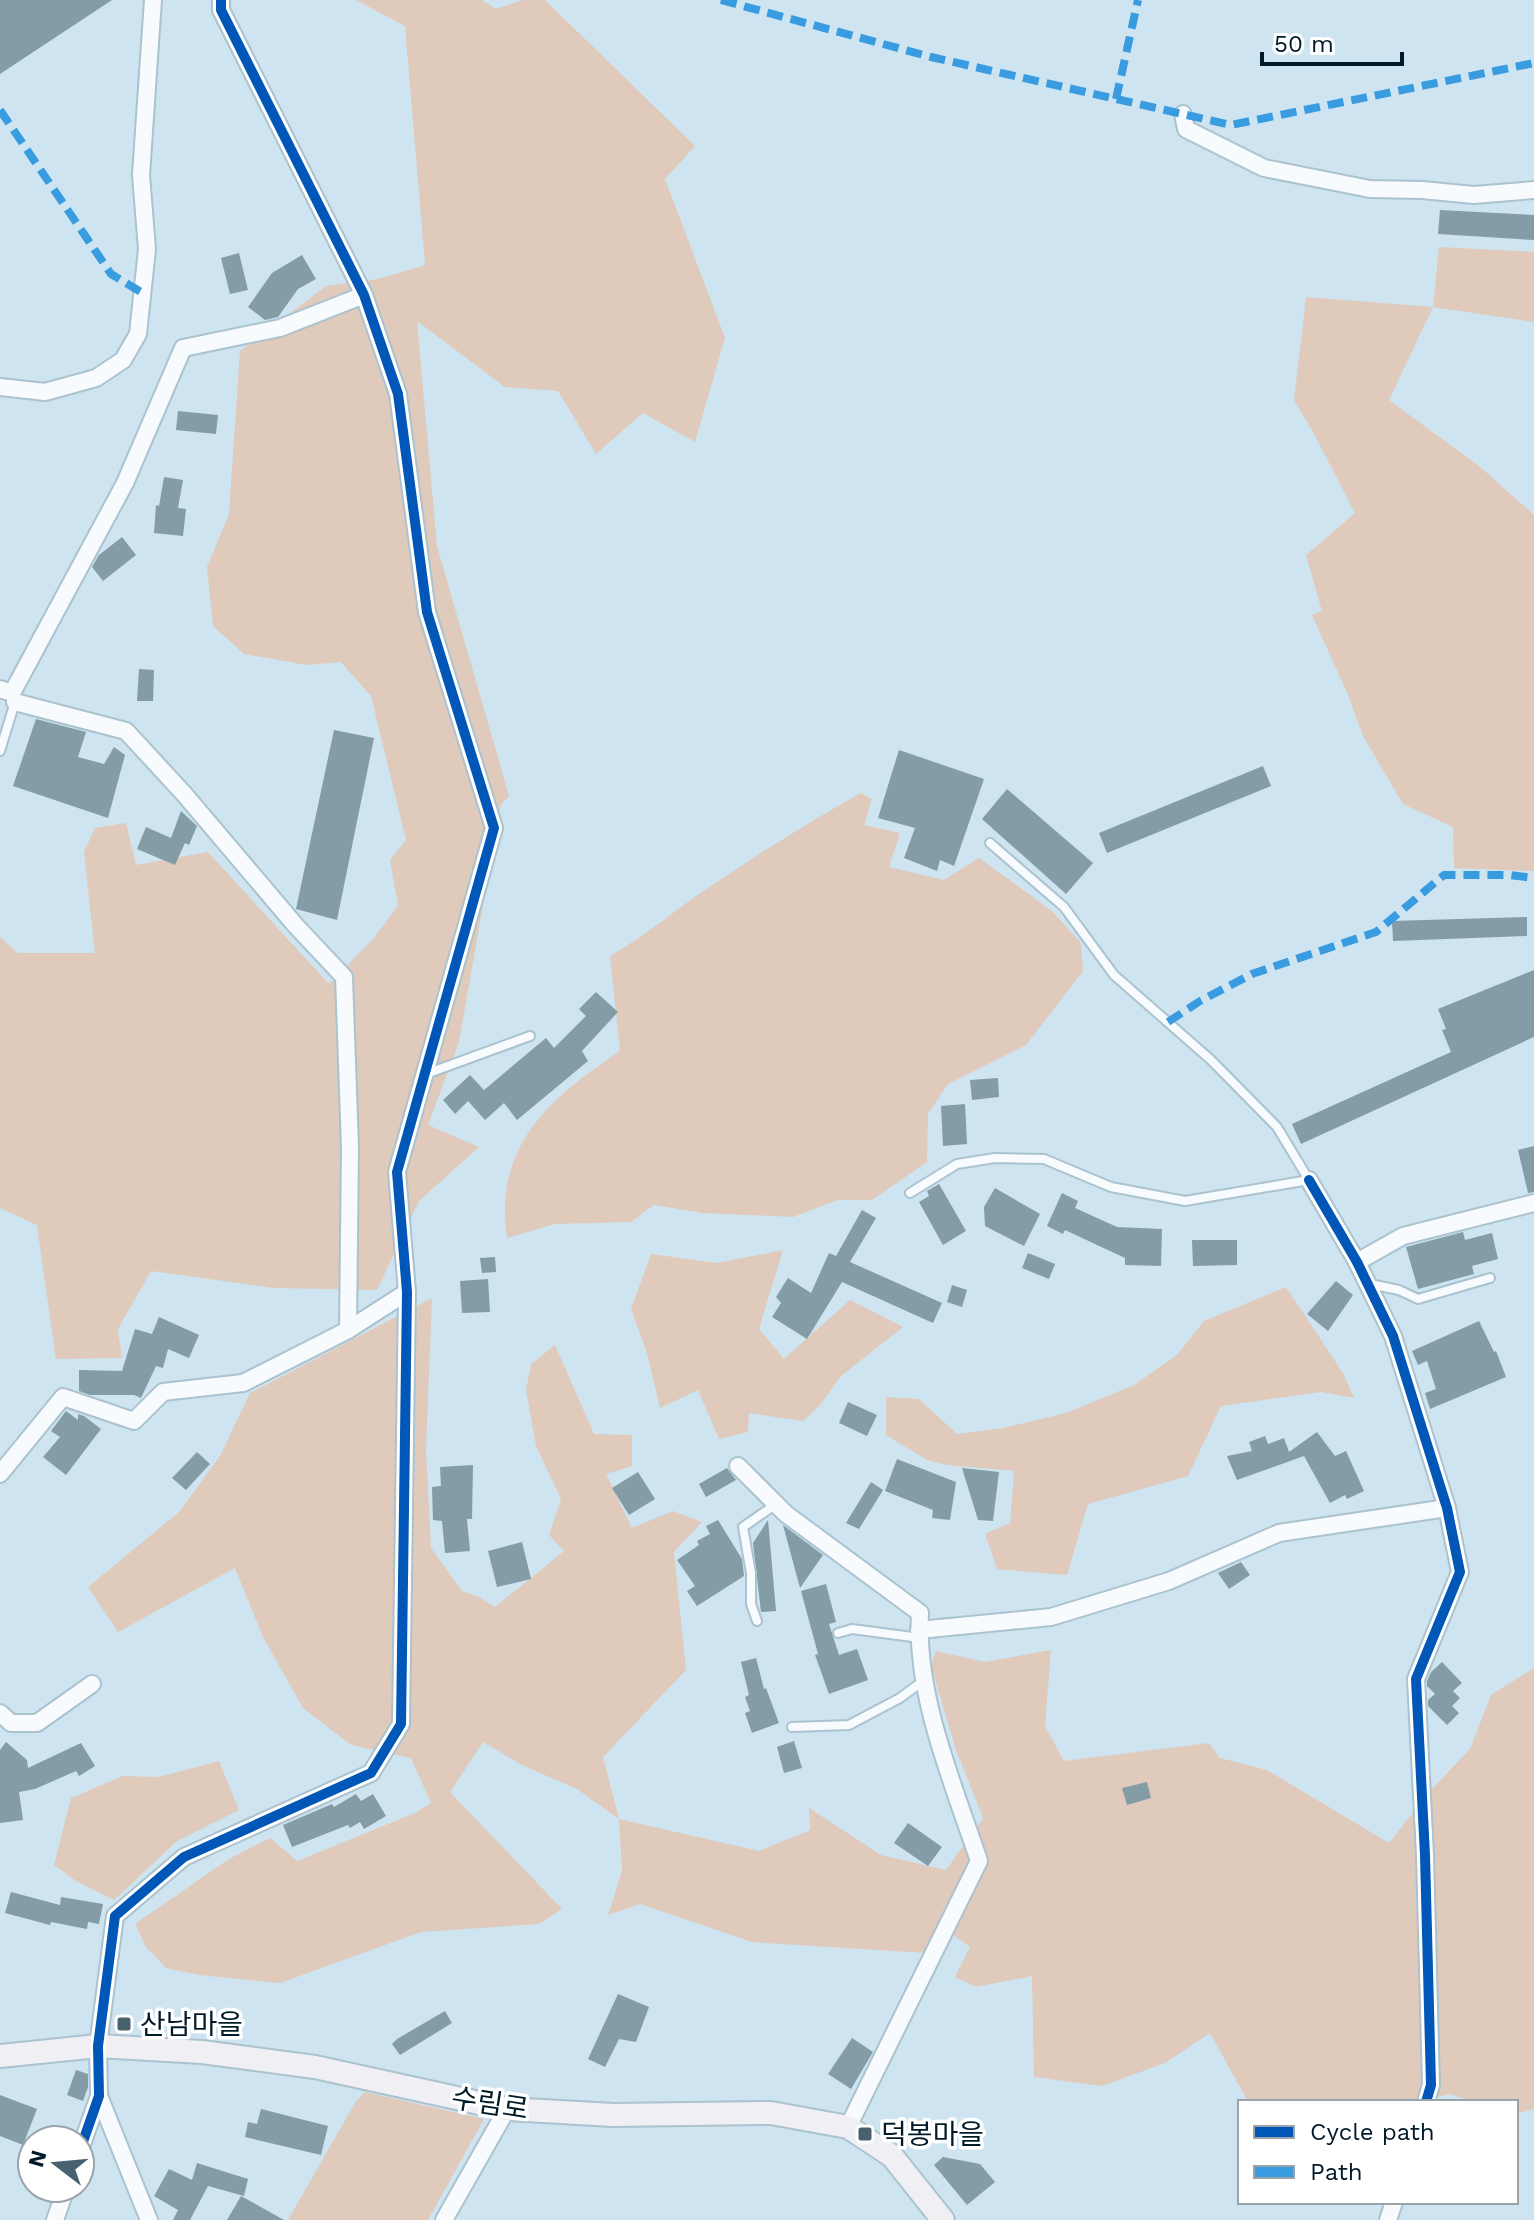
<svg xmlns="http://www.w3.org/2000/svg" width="1534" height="2220" viewBox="0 0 1534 2220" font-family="'Work Sans','Noto Sans KR',sans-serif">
  <rect width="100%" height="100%" fill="#cee4f1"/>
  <g fill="#e0cabb">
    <path d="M 356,0 L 482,0 L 496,9 L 523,0 L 545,0 L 695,146 L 665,179 L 725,338 L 695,442 L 643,413 L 596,454 L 558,391 L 505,387 L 417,321 L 437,546 L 509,796 L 501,804 L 459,1042 L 428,1125 L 479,1147 L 419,1201 L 377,1290 L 274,1288 L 151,1271 L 118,1329 L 122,1358 L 56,1359 L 37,1225 L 0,1208 L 0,937 L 18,953 L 95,953 L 84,852 L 95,828 L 126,823 L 136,865 L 208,852 L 329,984 L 373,939 L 398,906 L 390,860 L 406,840 L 371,696 L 341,662 L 307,665 L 244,654 L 213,626 L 207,567 L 229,514 L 240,351 L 326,286 L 378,279 L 425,265 L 405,26 Z"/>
    <path d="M 1439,247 L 1534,252 L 1534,322 L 1433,307 L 1389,400 L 1479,466 L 1534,515 L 1534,871 L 1454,868 L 1453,827 L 1403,804 L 1363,736 L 1348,695 L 1312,615 L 1322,611 L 1306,555 L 1355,513 L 1313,432 L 1294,400 L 1306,297 L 1433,307 Z"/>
    <path d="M 861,793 L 872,799 L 864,825 L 900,833 L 889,867 L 944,880 L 979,858 L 1052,911 L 1081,943 L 1083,971 L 1026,1045 L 948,1084 L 928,1114 L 927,1162 L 872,1200 L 837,1200 L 793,1217 L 703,1213 L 654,1205 L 631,1222 L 555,1224 L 507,1238 C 506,1226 504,1213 505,1201 C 510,1129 565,1088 620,1051 L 610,956 C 645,936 675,910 708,888 C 758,854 809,822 861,793 Z"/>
    <path d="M 783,1250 L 759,1329 L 784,1359 L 850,1300 L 903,1327 L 841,1376 L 820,1405 L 803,1421 L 749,1413 L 748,1432 L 719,1439 L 698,1390 L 660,1408 L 647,1353 L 631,1309 L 651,1254 L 717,1263 Z"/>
    <path d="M 1286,1287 L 1343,1373 L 1354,1398 L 1321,1392 L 1221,1406 L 1188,1476 L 1088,1504 L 1067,1575 L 997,1569 L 985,1534 L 1010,1523 L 1014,1471 L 946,1465 L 927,1460 L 886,1435 L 886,1397 L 919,1399 L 957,1434 L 1003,1428 L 1066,1413 L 1134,1385 L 1177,1355 L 1204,1321 Z"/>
    <path d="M 432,1298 L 426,1450 L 431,1548 L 462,1591 L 477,1596 L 495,1607 L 564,1551 L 549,1535 L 561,1499 L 536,1446 L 526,1390 L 531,1364 L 555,1345 L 594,1434 L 632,1435 L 632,1466 L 606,1474 L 632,1528 L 673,1511 L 702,1522 L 674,1552 L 686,1670 L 603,1757 L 619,1819 L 759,1851 L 810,1830 L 809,1808 L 881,1855 L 946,1870 L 983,1818 L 956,1750 L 931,1666 L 936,1651 L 985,1662 L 1051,1650 L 1045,1726 L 1064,1761 L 1209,1743 L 1220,1758 L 1267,1770 L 1389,1843 L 1429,1792 L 1470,1749 L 1491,1695 L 1534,1668 L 1534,2109 L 1516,2114 L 1516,2102 L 1471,2102 L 1451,2094 L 1415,2102 L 1246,2102 L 1246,2098 L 1210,2033 L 1165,2063 L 1102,2086 L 1034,2077 L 1032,1976 L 976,1987 L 955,1977 L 970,1947 L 939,1925 L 925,1953 L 752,1942 L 640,1904 L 608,1915 L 622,1871 L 619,1819 L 577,1789 L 522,1765 L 483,1742 L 450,1792 L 562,1909 L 539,1924 L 421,1932 L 280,1983 L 199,1975 L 166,1968 L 146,1947 L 135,1924 L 229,1859 L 270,1838 L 297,1861 L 415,1813 L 431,1803 L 411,1758 L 351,1745 L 303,1708 L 263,1637 L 235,1568 L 118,1632 L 88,1587 L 179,1512 L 220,1456 L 250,1393 Z"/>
    <path d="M 219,1761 L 239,1810 L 177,1841 L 114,1900 L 76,1881 L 54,1865 L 71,1798 L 123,1776 L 159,1777 Z"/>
    <path d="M 365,2092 L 484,2119 L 428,2220 L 288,2220 L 355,2103 Z"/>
  </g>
  <g fill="#839ca5">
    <path d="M 0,0 L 112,0 L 0,74 Z"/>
    <path d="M 1440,210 L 1534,215 L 1534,240 L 1438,234 Z"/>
    <path d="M 239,253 L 248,290 L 230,294 L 221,258 Z"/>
    <path d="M 302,255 L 316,279 L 298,289 L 278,317 L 265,320 L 248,307 L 272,273 Z"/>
    <path d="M 178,411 L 218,415 L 216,434 L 176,430 Z"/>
    <path d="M 164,477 L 183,480 L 178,508 L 186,509 L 183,536 L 154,533 L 156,505 L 159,506 Z"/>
    <path d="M 122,537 L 136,555 L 103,581 L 92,567 L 99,555 Z"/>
    <path d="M 139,669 L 154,670 L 153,701 L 137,701 Z"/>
    <path d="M 36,719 L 86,732 L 78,757 L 104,764 L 114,747 L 125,755 L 108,818 L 13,786 Z"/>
    <path d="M 334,730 L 374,738 L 337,920 L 296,909 Z"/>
    <path d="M 899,750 L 984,779 L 954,866 L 940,860 L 937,871 L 904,858 L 915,828 L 878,818 Z"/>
    <path d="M 1263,766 L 1271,786 L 1107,853 L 1099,833 Z"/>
    <path d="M 1007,789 L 1093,863 L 1066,894 L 982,819 Z"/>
    <path d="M 181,811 L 197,826 L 189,845 L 185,843 L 175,865 L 137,849 L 146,827 L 171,838 Z"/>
    <path d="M 1527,917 L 1527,936 L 1393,941 L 1392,921 Z"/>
    <path d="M 1534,970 L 1534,1037 L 1301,1144 L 1292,1124 L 1451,1052 L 1442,1030 L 1446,1029 L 1438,1009 Z"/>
    <path d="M 596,992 L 618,1012 L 582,1051 L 588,1061 L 517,1120 L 504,1103 L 485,1120 L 468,1101 L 455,1114 L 443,1100 L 470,1075 L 484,1090 L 546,1038 L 554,1048 L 586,1016 L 579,1009 Z"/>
    <path d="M 998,1078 L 999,1097 L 972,1100 L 970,1080 Z"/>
    <path d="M 965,1104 L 967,1144 L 943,1146 L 941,1106 Z"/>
    <path d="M 1534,1146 L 1534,1192 L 1528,1193 L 1518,1150 Z"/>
    <path d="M 939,1184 L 966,1231 L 943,1245 L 919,1202 L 929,1196 L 927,1191 Z"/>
    <path d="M 995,1188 L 1040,1214 L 1024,1246 L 985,1226 L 984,1207 Z"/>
    <path d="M 1062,1193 L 1078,1201 L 1075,1208 L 1117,1227 L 1162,1229 L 1161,1266 L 1125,1265 L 1125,1258 L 1065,1230 L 1063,1234 L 1047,1226 Z"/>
    <path d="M 862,1210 L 876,1218 L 850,1262 L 942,1303 L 933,1323 L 842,1282 L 807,1339 L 772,1317 L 781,1303 L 776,1297 L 788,1278 L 811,1293 L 829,1253 L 836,1256 Z"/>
    <path d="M 1463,1232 L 1465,1240 L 1492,1233 L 1498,1259 L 1472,1266 L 1474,1274 L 1418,1289 L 1406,1247 Z"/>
    <path d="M 1192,1240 L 1237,1240 L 1237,1265 L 1193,1266 Z"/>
    <path d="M 1028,1253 L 1055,1264 L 1049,1279 L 1022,1268 Z"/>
    <path d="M 495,1257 L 496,1272 L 482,1273 L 480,1258 Z"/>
    <path d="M 488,1279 L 490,1312 L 462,1313 L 460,1281 Z"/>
    <path d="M 1336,1281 L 1353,1295 L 1328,1331 L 1307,1314 Z"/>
    <path d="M 952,1285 L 967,1290 L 962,1307 L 947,1302 Z"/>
    <path d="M 159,1317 L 199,1335 L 189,1358 L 168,1349 L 163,1368 L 156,1366 L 141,1398 L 134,1395 L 90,1395 L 79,1391 L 79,1370 L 122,1371 L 135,1329 L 152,1334 Z"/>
    <path d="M 1479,1321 L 1494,1352 L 1496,1351 L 1506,1377 L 1430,1409 L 1425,1393 L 1436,1389 L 1427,1361 L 1418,1365 L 1412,1351 Z"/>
    <path d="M 848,1402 L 877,1415 L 867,1436 L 839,1423 Z"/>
    <path d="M 66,1411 L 78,1420 L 78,1414 L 84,1416 L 101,1429 L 66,1475 L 43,1457 L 60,1437 L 51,1431 Z"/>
    <path d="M 1317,1432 L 1335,1456 L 1346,1451 L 1364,1491 L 1347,1499 L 1345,1495 L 1330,1503 L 1304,1456 L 1237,1480 L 1227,1456 L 1252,1451 L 1249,1442 L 1265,1436 L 1268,1444 L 1284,1438 L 1289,1452 Z"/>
    <path d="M 197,1452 L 210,1464 L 186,1490 L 172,1478 Z"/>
    <path d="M 897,1459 L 956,1482 L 950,1520 L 932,1518 L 933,1510 L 885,1491 Z"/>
    <path d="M 473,1465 L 472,1519 L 467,1519 L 470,1551 L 445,1553 L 442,1521 L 433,1520 L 432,1487 L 441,1486 L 440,1467 Z"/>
    <path d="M 727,1468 L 736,1480 L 706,1497 L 699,1484 Z"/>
    <path d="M 962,1468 L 999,1472 L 993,1521 L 978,1520 Z"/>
    <path d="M 638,1472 L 655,1499 L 629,1515 L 612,1488 Z"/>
    <path d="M 871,1482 L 883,1490 L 859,1529 L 846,1523 Z"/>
    <path d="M 718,1520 L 742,1559 L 744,1576 L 697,1606 L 687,1591 L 695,1586 L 677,1560 L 699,1545 L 697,1541 L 710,1534 L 706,1526 Z"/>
    <path d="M 768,1520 L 776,1611 L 761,1612 L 753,1543 Z"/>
    <path d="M 783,1525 L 823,1555 L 800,1588 Z"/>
    <path d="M 522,1542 L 531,1579 L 497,1587 L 488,1551 Z"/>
    <path d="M 1241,1562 L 1250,1575 L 1229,1589 L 1218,1573 Z"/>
    <path d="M 826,1584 L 836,1622 L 829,1624 L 839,1655 L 857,1649 L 868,1680 L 829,1694 L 815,1655 L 818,1654 L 801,1591 Z"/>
    <path d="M 756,1658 L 764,1689 L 766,1688 L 779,1723 L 752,1733 L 745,1713 L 750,1711 L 745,1697 L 749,1695 L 741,1662 Z"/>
    <path d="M 1442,1662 L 1462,1683 L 1453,1691 L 1460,1698 L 1452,1706 L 1459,1713 L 1447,1725 L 1428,1706 L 1428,1700 L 1435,1694 L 1427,1686 L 1427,1681 L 1431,1672 Z"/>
    <path d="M 794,1741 L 802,1768 L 784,1773 L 777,1747 Z"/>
    <path d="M 6,1742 L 27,1760 L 28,1768 L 81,1743 L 95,1766 L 79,1776 L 76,1771 L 35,1789 L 19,1792 L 23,1820 L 0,1823 L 0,1750 Z"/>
    <path d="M 1147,1782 L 1151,1798 L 1127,1805 L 1122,1788 Z"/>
    <path d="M 356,1794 L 361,1801 L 373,1794 L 386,1816 L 364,1829 L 360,1822 L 350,1828 L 348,1825 L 292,1847 L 283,1825 L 332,1804 L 334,1807 Z"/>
    <path d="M 908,1823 L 942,1847 L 928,1866 L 894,1843 Z"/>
    <path d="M 11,1892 L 60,1905 L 61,1897 L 103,1904 L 99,1924 L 88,1922 L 87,1929 L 51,1922 L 50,1925 L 5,1913 Z"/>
    <path d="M 618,1994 L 649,2007 L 636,2042 L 619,2039 L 605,2067 L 588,2059 Z"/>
    <path d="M 445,2011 L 452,2023 L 400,2055 L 392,2044 L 397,2039 Z"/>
    <path d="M 852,2038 L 873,2052 L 851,2089 L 828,2074 Z"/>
    <path d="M 76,2070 L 88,2074 L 88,2087 L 83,2101 L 67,2095 Z"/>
    <path d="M 0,2095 L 37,2109 L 23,2145 L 0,2136 Z"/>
    <path d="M 261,2109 L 328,2126 L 321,2155 L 245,2137 L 248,2122 L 257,2124 Z"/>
    <path d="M 943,2157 L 980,2164 L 995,2182 L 967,2205 L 934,2165 Z"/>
    <path d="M 197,2163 L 248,2179 L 244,2196 L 208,2186 L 190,2220 L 173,2220 L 178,2210 L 154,2196 L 169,2169 L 192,2180 Z"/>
    <path d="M 241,2196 L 284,2220 L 227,2220 Z"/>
  </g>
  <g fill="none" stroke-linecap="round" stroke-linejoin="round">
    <g stroke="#abc2cf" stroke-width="12">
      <g id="service">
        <path d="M 0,751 L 15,702"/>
        <path d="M 426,1074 L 530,1036"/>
        <path d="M 910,1193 L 957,1164 L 995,1158 L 1044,1159 L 1111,1187 L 1185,1201 L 1309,1180 L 1277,1127 L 1211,1060 L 1114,975 L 1064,907 L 990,843"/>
        <path d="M 1370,1284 L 1399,1290 L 1418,1299 L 1490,1278"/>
        <path d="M 757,1621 L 751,1604 L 751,1573 L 743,1527 L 776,1504"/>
        <path d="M 838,1633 L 852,1629 L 920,1638"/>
        <path d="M 792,1727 L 849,1725 L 900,1698 L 923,1681"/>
      </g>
    </g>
    <g stroke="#abc2cf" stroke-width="20">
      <g id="minor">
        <path d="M 1183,114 L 1186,129 L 1264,168 L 1370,189 L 1422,190 L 1474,195 L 1534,190"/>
        <path d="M 0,387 L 45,392 L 96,378 L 123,360 L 138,334 L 147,249 L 141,175 L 153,0"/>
        <path d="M 0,689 L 12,693 L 125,483 L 183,348 L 280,328 L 364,295"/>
        <path d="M 15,702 L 126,731 L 185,795 L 296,926 L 344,977 L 350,1147 L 348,1330"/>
        <path d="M 1309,1180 L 1357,1262 L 1393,1336 L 1447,1508 L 1460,1572 L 1416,1679 L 1425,1855 L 1431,2085 L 1426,2102"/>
        <path d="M 1357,1262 L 1403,1236 L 1534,1203"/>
        <path d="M 738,1466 L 786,1514 L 920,1613 C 915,1695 953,1783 979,1861 L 848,2127"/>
        <path d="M 0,1474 L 63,1397 L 134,1421 L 163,1392 L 243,1383 L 348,1330 L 407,1292"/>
        <path d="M 919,1630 L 1051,1617 L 1169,1581 L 1279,1533 L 1447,1508"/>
        <path d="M 0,1713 L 11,1723 L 37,1723 L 92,1684"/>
        <path d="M 99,2096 L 149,2220"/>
        <path d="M 80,2150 L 99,2096 L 98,2046 L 115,1916 L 184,1857 L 371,1773 L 401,1724 L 407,1292 L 397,1172 L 494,828 L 427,612 L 398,394 L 364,295 L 221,10 L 221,0"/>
        <path d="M 55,2220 L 66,2188"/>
        <path d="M 444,2220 L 507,2109"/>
        <path d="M 1388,2220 L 1394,2202"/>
      </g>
    </g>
    <g stroke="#abc2cf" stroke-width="26">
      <path id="secondary" d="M 0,2056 L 98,2046 L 202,2052 L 315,2067 L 507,2109 L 613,2115 L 771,2113 L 848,2127 L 892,2156 L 943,2220"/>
    </g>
    <use href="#service" stroke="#f8fbfd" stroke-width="8"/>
    <use href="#minor" stroke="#f8fbfd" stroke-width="16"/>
    <use href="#secondary" stroke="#f0eff3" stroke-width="22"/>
    <g stroke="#399be0" stroke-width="8" stroke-dasharray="16 8" stroke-linecap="butt">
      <path d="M 721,0 L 931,57 L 1231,125 L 1534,63"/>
      <path d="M 1116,99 L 1138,0"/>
      <path d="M 0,110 L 111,274 L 141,292"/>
      <path d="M 1168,1022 L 1200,1001 L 1252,974 L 1376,932 L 1444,875 L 1510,875 L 1534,878"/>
    </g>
    <g stroke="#fff" stroke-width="15">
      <g id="cycleway">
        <path d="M 1309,1180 L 1357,1262 L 1393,1336 L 1447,1508 L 1460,1572 L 1416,1679 L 1425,1855 L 1431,2085 L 1426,2102"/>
        <path d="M 80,2150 L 99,2096 L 98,2046 L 115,1916 L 184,1857 L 371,1773 L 401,1724 L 407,1292 L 397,1172 L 494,828 L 427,612 L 398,394 L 364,295 L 221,10 L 221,0"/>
      </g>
    </g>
    <use href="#cycleway" stroke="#0057b8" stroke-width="10"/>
  </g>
  <g fill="#48616e" stroke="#fff" stroke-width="3">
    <rect x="116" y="2016" width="16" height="16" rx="4"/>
    <rect x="857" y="2126" width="16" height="16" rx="4"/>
  </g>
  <g text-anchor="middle" stroke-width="7" stroke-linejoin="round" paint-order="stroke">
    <g font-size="28" fill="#001a28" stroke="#fff" text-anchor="start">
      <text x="140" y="2034">산남마을</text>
      <text x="881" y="2144">덕봉마을</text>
    </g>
    <g font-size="28" fill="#001a28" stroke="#fff">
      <text transform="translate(490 2103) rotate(9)" y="10">수림로</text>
    </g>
  </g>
  <rect x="1238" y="2100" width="280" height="104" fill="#ffffff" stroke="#99a3a9" stroke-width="2"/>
  <rect x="1254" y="2126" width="40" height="12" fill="#0057b8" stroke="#99a3a9" stroke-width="2"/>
  <text x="1310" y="2140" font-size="24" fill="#001a28">Cycle path</text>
  <rect x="1254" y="2166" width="40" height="12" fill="#399be0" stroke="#99a3a9" stroke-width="2"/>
  <text x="1310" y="2180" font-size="24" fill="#001a28">Path</text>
  <g transform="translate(56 2164) rotate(286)"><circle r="38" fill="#ffffff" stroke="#99a3a9" stroke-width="2"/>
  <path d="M0-6L14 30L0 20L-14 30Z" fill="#48616e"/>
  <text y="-12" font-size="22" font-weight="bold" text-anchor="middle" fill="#001a28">N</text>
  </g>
  <path d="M1262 52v12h140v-12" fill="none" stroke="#001a28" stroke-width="4"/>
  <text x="1274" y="52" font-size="24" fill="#001a28" stroke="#ffffff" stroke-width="6" paint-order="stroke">50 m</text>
</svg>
